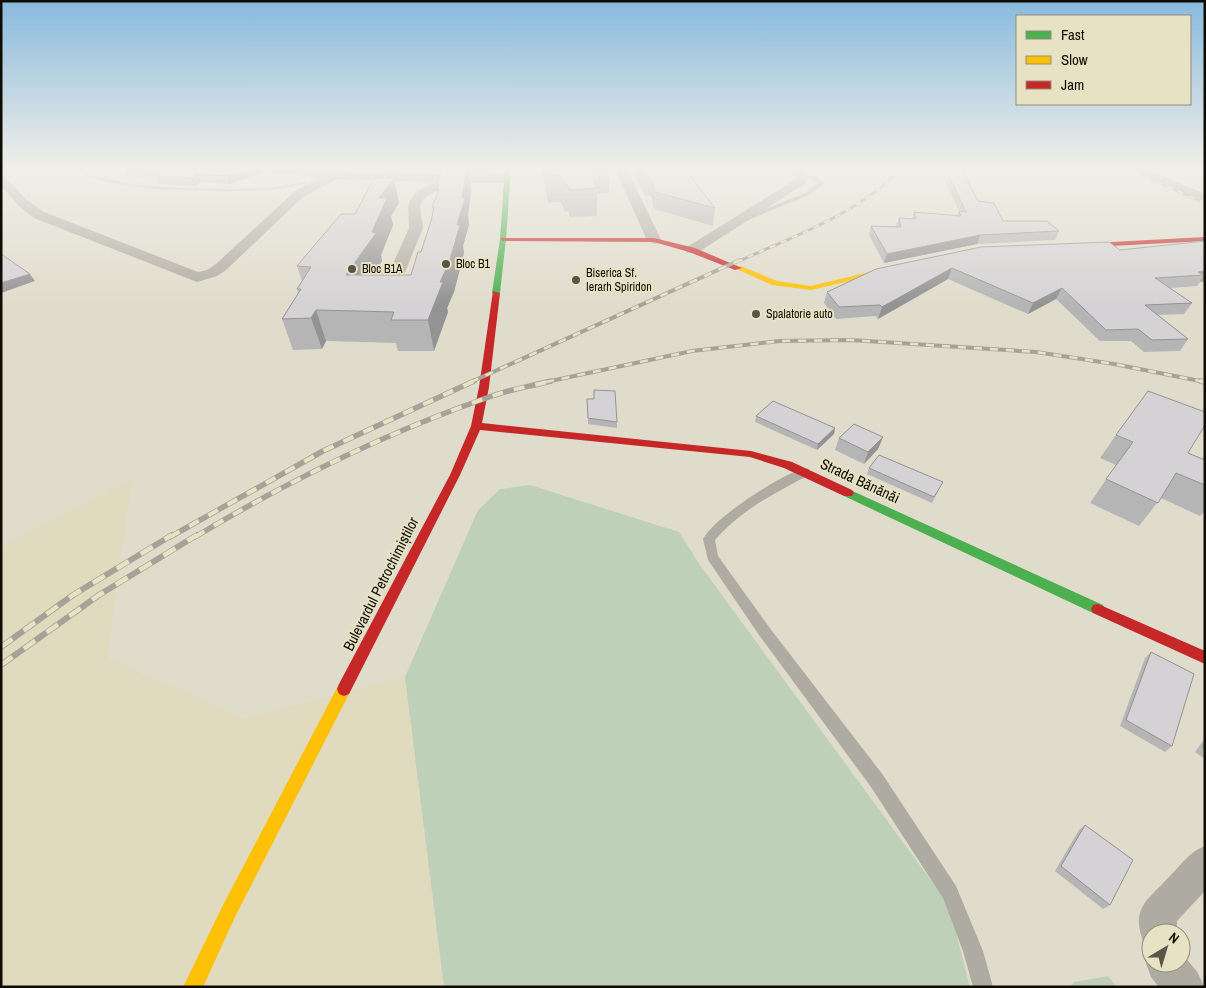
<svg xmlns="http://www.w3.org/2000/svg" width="1206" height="988" viewBox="0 0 1206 988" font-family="'Archivo Narrow',sans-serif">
  <rect width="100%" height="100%" fill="#e0dccc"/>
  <path fill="#e0dabe" d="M 132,479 L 107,658 L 243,719 L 405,677 L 444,987 L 1,987 L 1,547 Z"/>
  <g fill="#bed0b8">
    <path d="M 384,167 L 493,167 L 491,173 L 380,173 Z"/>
    <path d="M 530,485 L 679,532 L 700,565 L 949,905 L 970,987 L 444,987 L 405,677 L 478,510 L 500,489 Z"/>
    <path d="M 1108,976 L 1117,987 L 1069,987 L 1074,982 Z"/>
  </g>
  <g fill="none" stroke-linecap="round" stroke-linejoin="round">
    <g fill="#99c4ce" fill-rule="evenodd">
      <path d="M 69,167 L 74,167 L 87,171 L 89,175 L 131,184 L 179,188 L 234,189 L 263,188 L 289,185 L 310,181 L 325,174 L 328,175 C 294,194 227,192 189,190 C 167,190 145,189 124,185 C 111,183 99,180 87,177 L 85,173 Z"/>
      <path d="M 381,173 L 407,173 L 409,174 L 407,175 L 380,175 Z"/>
    </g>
    <g fill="#aeaba2" fill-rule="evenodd">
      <path d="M 799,175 L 814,176 L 825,183 L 809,195 L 743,222 L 739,222 L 739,220 L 805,193 L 818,183 L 811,179 L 799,177 Z"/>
      <path d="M 805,468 L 809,469 L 810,472 L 809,475 C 775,493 741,510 715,540 L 718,556 L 769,627 L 883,775 L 956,886 L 983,951 L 993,987 L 973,987 L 963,951 L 943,898 L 871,787 L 759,635 L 708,560 L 703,539 C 716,516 780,475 805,468 Z"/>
    </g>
    <g fill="#aeaba2" fill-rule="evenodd">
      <path d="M 245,167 L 277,167 L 378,174 L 506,175 L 512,179 L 506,183 L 452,183 L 427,196 L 422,201 L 420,207 L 423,228 L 401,282 L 398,285 L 388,285 L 385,282 L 409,228 L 408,207 L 410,200 L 419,190 L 435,182 L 337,179 L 303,197 L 226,270 L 217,276 L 197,282 L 34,218 L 19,206 L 1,186 L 1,176 L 5,177 L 27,200 L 44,212 L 198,272 L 207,270 L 216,264 L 295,191 L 321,178 L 251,170 Z"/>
      <path d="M 614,167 L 626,167 L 661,240 L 659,243 L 654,244 L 647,240 Z"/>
      <path d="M 787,167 L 799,167 L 807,176 L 806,183 L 697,253 L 687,253 L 685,250 L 687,247 L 796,179 Z"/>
      <path d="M 1126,167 L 1142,167 L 1205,194 L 1205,203 L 1128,169 Z"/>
      <path d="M 1205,846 L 1205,891 L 1177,921 L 1177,933 L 1151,933 L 1151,949 L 1145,946 C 1129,908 1147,901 1170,876 C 1182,864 1189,852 1205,846 Z"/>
      <path d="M 1151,950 L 1151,963 L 1181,963 L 1181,952 L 1198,973 L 1204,987 L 1159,987 L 1151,977 L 1146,963 Z"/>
    </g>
    <g fill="#4caf50" fill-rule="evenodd">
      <path d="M 505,167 L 511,167 L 506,239 L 500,293 L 496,295 L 492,293 L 500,239 Z"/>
      <path d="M 848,489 L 1103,605 L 1105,609 L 1103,613 L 1098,614 L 1093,613 L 844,496 L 842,493 L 844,490 Z"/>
    </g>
    <g fill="#ffc107" fill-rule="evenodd">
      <path d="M 898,265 L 902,267 L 901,269 L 811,290 L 772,285 L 734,268 L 741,266 L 777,281 L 811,286 Z"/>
      <path d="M 344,682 L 349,684 L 351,689 L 349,694 L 235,917 L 203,987 L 183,987 L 223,905 L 339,684 Z"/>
    </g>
    <g fill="#c62828" fill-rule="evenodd">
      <path d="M 1205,237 L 1205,241 L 1074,248 L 1070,246 L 1074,244 Z"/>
      <path d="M 501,238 L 654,238 L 695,248 L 742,268 L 735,270 L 689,252 L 654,242 L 503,241 L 500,239 Z"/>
      <path d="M 493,291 L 500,293 L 489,387 L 482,423 L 751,451 L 792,462 L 852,490 L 854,493 L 852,496 L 844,496 L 784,468 L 750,457 L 480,430 L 460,475 L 349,694 L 344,696 L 339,694 L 337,689 L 339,684 L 450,475 L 471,426 L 479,387 Z"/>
      <path d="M 1098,604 L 1205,651 L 1205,664 L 1093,613 L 1091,609 L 1093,605 Z"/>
    </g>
    <g stroke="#a5a298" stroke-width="3">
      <g id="rail-far3">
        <path d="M 1123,167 L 1205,203"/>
        <path d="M 737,262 C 794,236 859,214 903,167"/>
      </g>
    </g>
    <g stroke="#a5a298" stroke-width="4">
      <g id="rail-far2">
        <path d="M 471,382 L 740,260"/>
        <path d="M 546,382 L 692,351 L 780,341 L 851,340 L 1036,352 L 1114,364 L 1205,382"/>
      </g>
    </g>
    <g stroke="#a5a298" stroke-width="5.5">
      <g id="rail-far1">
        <path d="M 1200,381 L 1205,382"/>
        <path d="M 170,537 L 323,451 L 474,381"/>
        <path d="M 195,537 C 288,481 390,431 492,396 C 511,389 532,386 551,381"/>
      </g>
    </g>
    <g stroke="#a5a298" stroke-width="6">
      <g id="rail">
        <path d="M 1,647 L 73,595 L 172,535"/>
        <path d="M 1,665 L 99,595 L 197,535"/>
      </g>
    </g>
    <use href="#rail-far3" stroke="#e8e2c4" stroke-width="2" stroke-dasharray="6" stroke-linecap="butt"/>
    <use href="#rail-far2" stroke="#e8e2c4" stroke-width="2.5" stroke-dasharray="8" stroke-linecap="butt"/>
    <use href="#rail-far1" stroke="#e8e2c4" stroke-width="4" stroke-dasharray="11" stroke-linecap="butt"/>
    <use href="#rail" stroke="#e8e2c4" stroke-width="4.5" stroke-dasharray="14" stroke-linecap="butt"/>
  </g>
  <g fill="#b6b5b6">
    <path d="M 541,167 L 609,167 L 609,193 L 597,194 L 597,216 L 570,217 L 568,211 L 565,212 L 561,202 L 548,203 Z"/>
    <path d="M 632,167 L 660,167 L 661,170 L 715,208 L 713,226 L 654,209 L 651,195 L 645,196 Z"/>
    <path d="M 124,169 L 261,173 L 229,184 L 201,182 L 194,186 L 160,184 L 158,180 L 128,177 Z"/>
    <path d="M 949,176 L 978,201 L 1003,221 L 1059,231 L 1055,240 L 977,244 L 884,263 L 869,235 L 871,226 L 896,226 L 899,218 L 912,219 L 914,212 L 957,216 L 959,211 L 946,183 Z"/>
    <path d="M 437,185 L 471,191 L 468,215 L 469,225 L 463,246 L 464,253 L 454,292 L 447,308 L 448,312 L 434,351 L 398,351 L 396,343 L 326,341 L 322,349 L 293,350 L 282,319 L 298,293 L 297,289 L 302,281 L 297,266 L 355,214 L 399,203 L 391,216 L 393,225 L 381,255 L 382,261 L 373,275 L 411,275 L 421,252 L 431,221 L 433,213 L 432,207 L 438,193 Z"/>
    <path d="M 1205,241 L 1205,281 L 1200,282 L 1197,286 L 1170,288 L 1192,303 L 1184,314 L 1158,315 L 1188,339 L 1180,351 L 1144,352 L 1131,341 L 1100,341 L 1056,299 L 1028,314 L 948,279 L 878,319 L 876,316 L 836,319 L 824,303 L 827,292 L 876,269 L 1120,250 Z"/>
    <path d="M 587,399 L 617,422 L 617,428 L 588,424 Z"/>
    <path d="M 756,416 L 835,428 L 834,434 L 817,450 L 755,422 Z"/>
    <path d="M 1116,435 L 1188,453 L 1205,460 L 1205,511 L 1200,516 L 1161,498 L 1139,526 L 1090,503 L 1116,465 L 1100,458 Z"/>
    <path d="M 883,437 L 878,449 L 864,464 L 835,450 L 839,438 Z"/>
    <path d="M 869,468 L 940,488 L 932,503 L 867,474 Z"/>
    <path d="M 1151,652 L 1172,746 L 1165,752 L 1120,726 L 1145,658 Z"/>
    <path d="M 1205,738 L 1205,759 L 1195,752 Z"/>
    <path d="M 1085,825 L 1110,905 L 1103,909 L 1055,871 L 1079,830 Z"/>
  </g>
  <g fill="#949394">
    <path d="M 254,167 L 259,167 L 261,173 L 229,184 L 227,176 Z"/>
    <path d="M 468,167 L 471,191 L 468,215 L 469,225 L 463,246 L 464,253 L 454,292 L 447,308 L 448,312 L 434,351 L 428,320 L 440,282 L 457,225 Z"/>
    <path d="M 197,174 L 201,182 L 194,186 L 191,178 Z"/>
    <path d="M 394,178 L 399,203 L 391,216 L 393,225 L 381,255 L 382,261 L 354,305 L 346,275 L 372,232 L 379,198 Z"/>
    <path d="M 980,235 L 977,244 L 884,263 L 887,254 Z"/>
    <path d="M 952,268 L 948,279 L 878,319 L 882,307 Z"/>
    <path d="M 1205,271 L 1205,281 L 1200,282 L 1204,275 L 1198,272 Z"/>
    <path d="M 30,274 L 35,281 L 1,293 L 1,283 Z"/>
    <path d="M 1062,288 L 1056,299 L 1028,314 L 1033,303 Z"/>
    <path d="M 316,310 L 326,341 L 322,349 L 311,318 Z"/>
    <path d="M 835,428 L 834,434 L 817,450 L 818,444 Z"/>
    <path d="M 883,437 L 878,449 L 864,464 L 868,452 Z"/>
  </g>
  <g fill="#d4d2d4" stroke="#949394">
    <path d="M 129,167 L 254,167 L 227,176 L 197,174 L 191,178 L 156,176 L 162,173 L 124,169 Z"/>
    <path d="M 442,167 L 467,167 L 462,198 L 465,198 L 457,225 L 460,225 L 449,263 L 440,282 L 443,282 L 428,320 L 391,320 L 394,312 L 316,310 L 311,318 L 282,319 L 301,289 L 297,289 L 311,267 L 297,266 L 341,214 L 355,214 L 374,178 L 394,178 L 379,198 L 387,198 L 372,232 L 376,233 L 346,275 L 411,275 L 418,252 L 421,252 L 431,221 L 434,207 L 432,207 L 439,189 L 437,189 L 439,185 L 437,185 Z"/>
    <path d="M 545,167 L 605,167 L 590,168 L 597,188 L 569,190 L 567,184 L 564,184 L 560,175 L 547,176 Z"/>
    <path d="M 640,167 L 660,167 L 661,170 L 685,169 L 715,208 L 655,192 L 651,178 L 646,178 Z"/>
    <path d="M 962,169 L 978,201 L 994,203 L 1003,221 L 1047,221 L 1059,231 L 980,235 L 887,254 L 871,226 L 901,227 L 899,218 L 916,219 L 914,212 L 961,216 L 959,211 L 966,212 L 949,176 Z"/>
    <path d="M 1205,241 L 1205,271 L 1198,272 L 1204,275 L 1155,278 L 1192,303 L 1145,305 L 1188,339 L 1152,340 L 1138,329 L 1106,330 L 1062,288 L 1033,303 L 952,268 L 882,307 L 880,305 L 839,307 L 827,292 L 876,269 L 981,247 L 1109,242 L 1120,250 Z"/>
    <path d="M 1,254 L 30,274 L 1,283 Z"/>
    <path d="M 594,390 L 615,391 L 617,422 L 588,418 L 587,399 L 594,399 Z"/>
    <path d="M 1148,391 L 1205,412 L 1205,425 L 1188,453 L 1205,460 L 1205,485 L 1176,473 L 1158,503 L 1106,479 L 1133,442 L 1116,435 Z"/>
    <path d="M 773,401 L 835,428 L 818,444 L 756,416 Z"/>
    <path d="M 854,424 L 883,437 L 868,452 L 839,438 Z"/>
    <path d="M 879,455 L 943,482 L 934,497 L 869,468 Z"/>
    <path d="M 1151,652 L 1194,674 L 1172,746 L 1126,720 Z"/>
    <path d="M 1205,743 L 1205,749 L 1202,747 Z"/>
    <path d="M 1085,825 L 1133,860 L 1110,905 L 1061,866 Z"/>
  </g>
  <linearGradient id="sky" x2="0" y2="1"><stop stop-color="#88bade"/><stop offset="0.55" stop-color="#f1efe8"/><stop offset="1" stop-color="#f1efe8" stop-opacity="0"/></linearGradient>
  <rect width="1206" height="305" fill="url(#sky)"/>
  <g fill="#585549" stroke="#e8e2c4" stroke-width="2">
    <circle cx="446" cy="264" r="5"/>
    <circle cx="352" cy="269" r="5"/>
    <circle cx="576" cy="280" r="5"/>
    <circle cx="756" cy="314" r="5"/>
  </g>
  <g text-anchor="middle" stroke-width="4" stroke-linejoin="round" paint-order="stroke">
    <g font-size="12" fill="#0e0c03" stroke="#e8e2c4" text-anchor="start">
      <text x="456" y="268">Bloc B1</text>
      <text x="362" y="273">Bloc B1A</text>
      <text x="586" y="277">Biserica Sf.<tspan x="586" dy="14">Ierarh Spiridon</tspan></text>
      <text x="766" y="318">Spalatorie auto</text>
    </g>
    <g font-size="15" fill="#0e0c03" stroke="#e8e2c4">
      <text transform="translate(860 481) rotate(25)" y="5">Strada Bănănăi</text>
      <text transform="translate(381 584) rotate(-63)" y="5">Bulevardul Petrochimiștilor</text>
    </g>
  </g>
  <rect width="1206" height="988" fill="none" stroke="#0e0c03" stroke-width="5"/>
  <rect x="1016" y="15" width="175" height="90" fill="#e8e2c4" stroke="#918c77"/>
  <rect x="1026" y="31" width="25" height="8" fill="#4caf50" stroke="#918c77"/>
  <text x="1061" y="40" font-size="15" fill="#0e0c03">Fast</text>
  <rect x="1026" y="56" width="25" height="8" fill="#ffc107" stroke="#918c77"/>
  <text x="1061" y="65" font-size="15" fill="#0e0c03">Slow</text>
  <rect x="1026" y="81" width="25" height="8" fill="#c62828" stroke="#918c77"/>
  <text x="1061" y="90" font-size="15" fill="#0e0c03">Jam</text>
  <g transform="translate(1166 948) rotate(38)"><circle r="24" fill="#e8e2c4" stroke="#918c77"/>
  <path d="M0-4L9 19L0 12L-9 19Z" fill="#585549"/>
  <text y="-8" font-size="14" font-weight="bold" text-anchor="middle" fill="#0e0c03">N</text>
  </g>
</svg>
